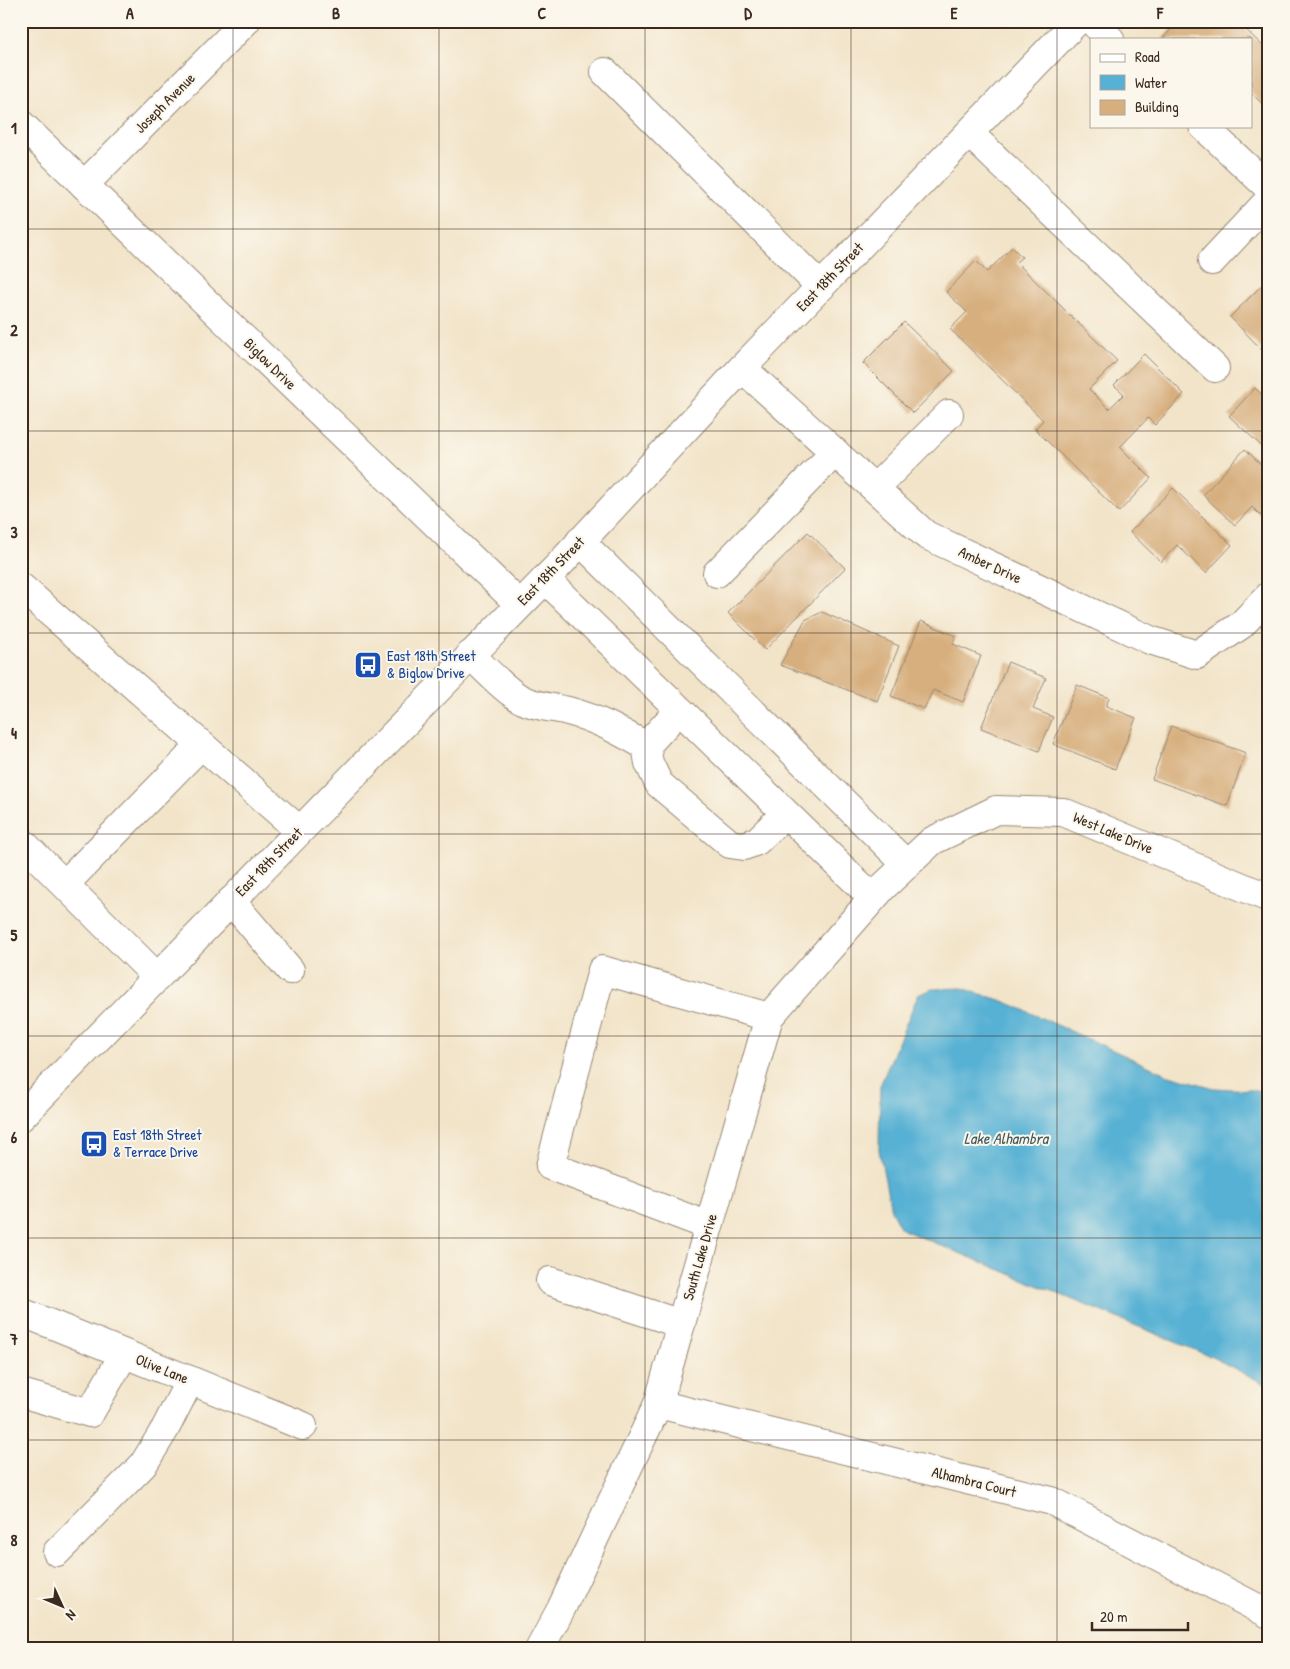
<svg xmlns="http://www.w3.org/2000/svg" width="1290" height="1669" viewBox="0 0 1290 1669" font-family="'Patrick Hand',sans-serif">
  <rect width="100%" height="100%" fill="#fbf7ec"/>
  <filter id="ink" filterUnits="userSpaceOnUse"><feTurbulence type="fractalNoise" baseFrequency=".02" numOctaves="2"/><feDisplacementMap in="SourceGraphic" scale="10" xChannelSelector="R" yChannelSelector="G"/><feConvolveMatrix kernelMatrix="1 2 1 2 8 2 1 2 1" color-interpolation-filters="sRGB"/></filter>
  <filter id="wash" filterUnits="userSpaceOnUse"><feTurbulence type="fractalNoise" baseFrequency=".0096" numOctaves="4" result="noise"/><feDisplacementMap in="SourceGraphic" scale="20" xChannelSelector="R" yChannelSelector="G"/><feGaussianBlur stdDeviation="1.12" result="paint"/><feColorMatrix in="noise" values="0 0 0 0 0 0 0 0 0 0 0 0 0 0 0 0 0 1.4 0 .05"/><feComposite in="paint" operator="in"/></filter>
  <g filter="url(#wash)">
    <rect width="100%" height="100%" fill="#f2e4c9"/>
    <path fill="#56b1d4" stroke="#486e79" d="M 962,988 L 1006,1002 L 1166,1074 L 1214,1088 L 1269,1091 L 1269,1386 L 1212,1357 L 901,1229 L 891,1210 L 879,1150 L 880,1086 L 918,995 L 933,989 Z"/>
    <g id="blocks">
      <g fill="#d7af7e">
        <path d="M 1179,21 L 1237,21 L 1269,52 L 1269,110 L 1251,93 L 1251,39 L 1162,39 Z"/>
        <path d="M 1012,247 L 1022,257 L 1016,262 L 1117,361 L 1089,389 L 1109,409 L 1124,394 L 1114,385 L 1144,354 L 1184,394 L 1155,425 L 1148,418 L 1120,447 L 1151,478 L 1119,512 L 1035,429 L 1043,420 L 950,329 L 967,312 L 946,292 L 976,261 L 987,272 Z"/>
        <path d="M 1269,278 L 1269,357 L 1230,317 Z"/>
        <path d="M 904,322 L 954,371 L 913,413 L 863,363 Z"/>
        <path d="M 1255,388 L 1269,401 L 1269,453 L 1229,416 Z"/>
        <path d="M 1245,449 L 1269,472 L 1269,508 L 1261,516 L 1252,507 L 1235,525 L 1203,495 Z"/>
        <path d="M 1173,488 L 1232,545 L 1206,573 L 1177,545 L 1161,562 L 1130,532 Z"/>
        <path d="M 808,532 L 845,568 L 765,650 L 728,613 Z"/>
        <path d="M 822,612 L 899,646 L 877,701 L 780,665 L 805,620 Z"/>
        <path d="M 921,621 L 956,636 L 953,644 L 981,656 L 963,702 L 933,690 L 924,709 L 891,696 Z"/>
        <path d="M 1008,662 L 1046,678 L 1033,709 L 1053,717 L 1039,751 L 981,728 Z"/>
        <path d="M 1077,685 L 1109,698 L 1106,706 L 1136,718 L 1115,769 L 1053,744 Z"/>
        <path d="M 1171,726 L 1246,753 L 1227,806 L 1152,779 Z"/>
      </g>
    </g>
  </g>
  <g filter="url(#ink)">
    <use href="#blocks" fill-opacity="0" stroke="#968774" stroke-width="1"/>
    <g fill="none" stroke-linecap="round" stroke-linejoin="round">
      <g stroke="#968774" stroke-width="30">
        <g id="minor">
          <path d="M 1092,21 L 1110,39"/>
          <path d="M 605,72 L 821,287"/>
          <path d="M 21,124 L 519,604"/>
          <path d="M 1203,126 L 1269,188"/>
          <path d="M 969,133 L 1215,368"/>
          <path d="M 84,185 L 246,21"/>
          <path d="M 1212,261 L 1269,200"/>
          <path d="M 742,368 L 926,535 L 1150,640 L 1197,655 L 1241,625 L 1269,596"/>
          <path d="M 875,488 L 949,414"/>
          <path d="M 580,541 L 907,865"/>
          <path d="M 717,573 L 835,452"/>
          <path d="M 545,579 L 873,898"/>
          <path d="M 21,587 L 299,830"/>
          <path d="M 470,655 C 485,668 506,692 523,700 C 537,707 553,707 568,711 C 596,718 621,732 646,746"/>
          <path d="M 679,710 L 646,746 L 649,763 L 659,784 L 730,844 L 744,846 L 757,841 L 785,814"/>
          <path d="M 21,841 L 157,977"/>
          <path d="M 65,884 L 201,745"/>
          <path d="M 231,901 L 290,970"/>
          <path d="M 709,1226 L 550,1166 L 602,970 L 769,1017"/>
          <path d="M 550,1281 L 681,1324"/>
          <path d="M 21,1312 L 303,1426"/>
          <path d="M 21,1393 L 90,1413 L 124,1354"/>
          <path d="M 658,1404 L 1052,1501 L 1269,1614"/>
          <path d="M 57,1552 L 143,1465 L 165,1429 L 190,1380"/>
          <path d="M 540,1648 L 561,1609 L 658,1404 L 769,1017 L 883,887 L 932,841 L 996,810 L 1063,812 L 1269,898"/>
        </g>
      </g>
      <g stroke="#968774" stroke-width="30">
        <path id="major" d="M 21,1117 L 557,567 L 742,368 L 1077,21"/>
      </g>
      <use href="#minor" stroke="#fff" stroke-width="28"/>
      <use href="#major" stroke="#fff" stroke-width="28"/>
    </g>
  </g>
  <path fill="none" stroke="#3b2a1e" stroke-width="1" stroke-opacity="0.55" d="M 233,21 L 233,1648M 439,21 L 439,1648M 645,21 L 645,1648M 851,21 L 851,1648M 1057,21 L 1057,1648M 21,229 L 1269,229M 21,431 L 1269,431M 21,633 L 1269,633M 21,834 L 1269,834M 21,1036 L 1269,1036M 21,1238 L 1269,1238M 21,1440 L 1269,1440"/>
  <defs>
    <g id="bus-square" transform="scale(1.4375)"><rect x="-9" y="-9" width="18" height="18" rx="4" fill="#1a4fb4" stroke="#fbf7ec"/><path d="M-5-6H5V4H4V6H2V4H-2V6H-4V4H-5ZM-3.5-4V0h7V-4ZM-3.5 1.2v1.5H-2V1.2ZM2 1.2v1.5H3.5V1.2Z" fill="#fff"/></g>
  </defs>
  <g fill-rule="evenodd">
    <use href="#bus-square" x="368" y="665"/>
    <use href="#bus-square" x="94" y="1144"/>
  </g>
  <g text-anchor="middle" stroke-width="4" stroke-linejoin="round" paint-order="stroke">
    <g font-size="15" fill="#3b2a1e" stroke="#fbf7ec">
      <text transform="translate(165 103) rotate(-45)" y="5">Joseph Avenue</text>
      <text transform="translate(830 277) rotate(-46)" y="5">East 18th Street</text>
      <text transform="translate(270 364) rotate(44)" y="5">Biglow Drive</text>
      <text transform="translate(990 565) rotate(25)" y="5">Amber Drive</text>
      <text transform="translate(551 571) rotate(-46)" y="5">East 18th Street</text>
      <text transform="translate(1113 833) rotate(23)" y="5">West Lake Drive</text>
      <text transform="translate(269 862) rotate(-46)" y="5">East 18th Street</text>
      <text transform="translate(700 1257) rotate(-74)" y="5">South Lake Drive</text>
      <text transform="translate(162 1369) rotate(22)" y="5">Olive Lane</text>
      <text transform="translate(974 1482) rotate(14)" y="5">Alhambra Court</text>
    </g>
    <g font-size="15" fill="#164399" stroke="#fbf7ec" text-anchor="start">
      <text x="387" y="661">East 18th Street<tspan x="387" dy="17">&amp; Biglow Drive</tspan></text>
      <text x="113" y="1140">East 18th Street<tspan x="113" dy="17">&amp; Terrace Drive</tspan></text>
    </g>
    <g font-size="16" font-style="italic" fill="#44595e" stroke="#fbf7ec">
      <text x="1006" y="1144">Lake Alhambra</text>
    </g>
  </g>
  <rect width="1290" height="1669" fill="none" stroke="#fbf7ec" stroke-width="55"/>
  <rect x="1090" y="38" width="162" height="90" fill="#fbf7ec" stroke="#aea59a"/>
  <rect x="1100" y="54" width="25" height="8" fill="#ffffff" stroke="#aea59a"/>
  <text x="1135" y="62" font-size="15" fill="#3b2a1e">Road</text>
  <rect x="1100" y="75" width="25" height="15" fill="#56b1d4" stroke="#aea59a"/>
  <text x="1135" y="88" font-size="15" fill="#3b2a1e">Water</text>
  <rect x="1100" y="100" width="25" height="15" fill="#d7af7e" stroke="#aea59a"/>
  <text x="1135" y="112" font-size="15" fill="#3b2a1e">Building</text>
  <g transform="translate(62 1606) rotate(134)" stroke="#fbf7ec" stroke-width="4" paint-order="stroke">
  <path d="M0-4L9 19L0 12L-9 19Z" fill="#3b2a1e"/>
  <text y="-8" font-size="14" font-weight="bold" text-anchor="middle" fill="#3b2a1e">N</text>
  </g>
  <path d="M1092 1622v8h96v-8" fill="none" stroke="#3b2a1e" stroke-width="2.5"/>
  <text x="1100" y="1622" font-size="15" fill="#3b2a1e" stroke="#fbf7ec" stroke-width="4" paint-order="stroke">20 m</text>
  <rect x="28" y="28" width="1234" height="1614" fill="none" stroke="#3b2a1e" stroke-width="2"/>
  <g font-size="16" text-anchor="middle" font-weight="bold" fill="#3b2a1e">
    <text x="130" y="19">A</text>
    <text x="336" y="19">B</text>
    <text x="542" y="19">C</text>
    <text x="748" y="19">D</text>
    <text x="954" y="19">E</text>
    <text x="1160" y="19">F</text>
    <text x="14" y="134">1</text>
    <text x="14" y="336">2</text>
    <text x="14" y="538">3</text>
    <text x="14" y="739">4</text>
    <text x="14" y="941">5</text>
    <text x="14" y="1143">6</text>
    <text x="14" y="1345">7</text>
    <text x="14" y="1546">8</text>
  </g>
</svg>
